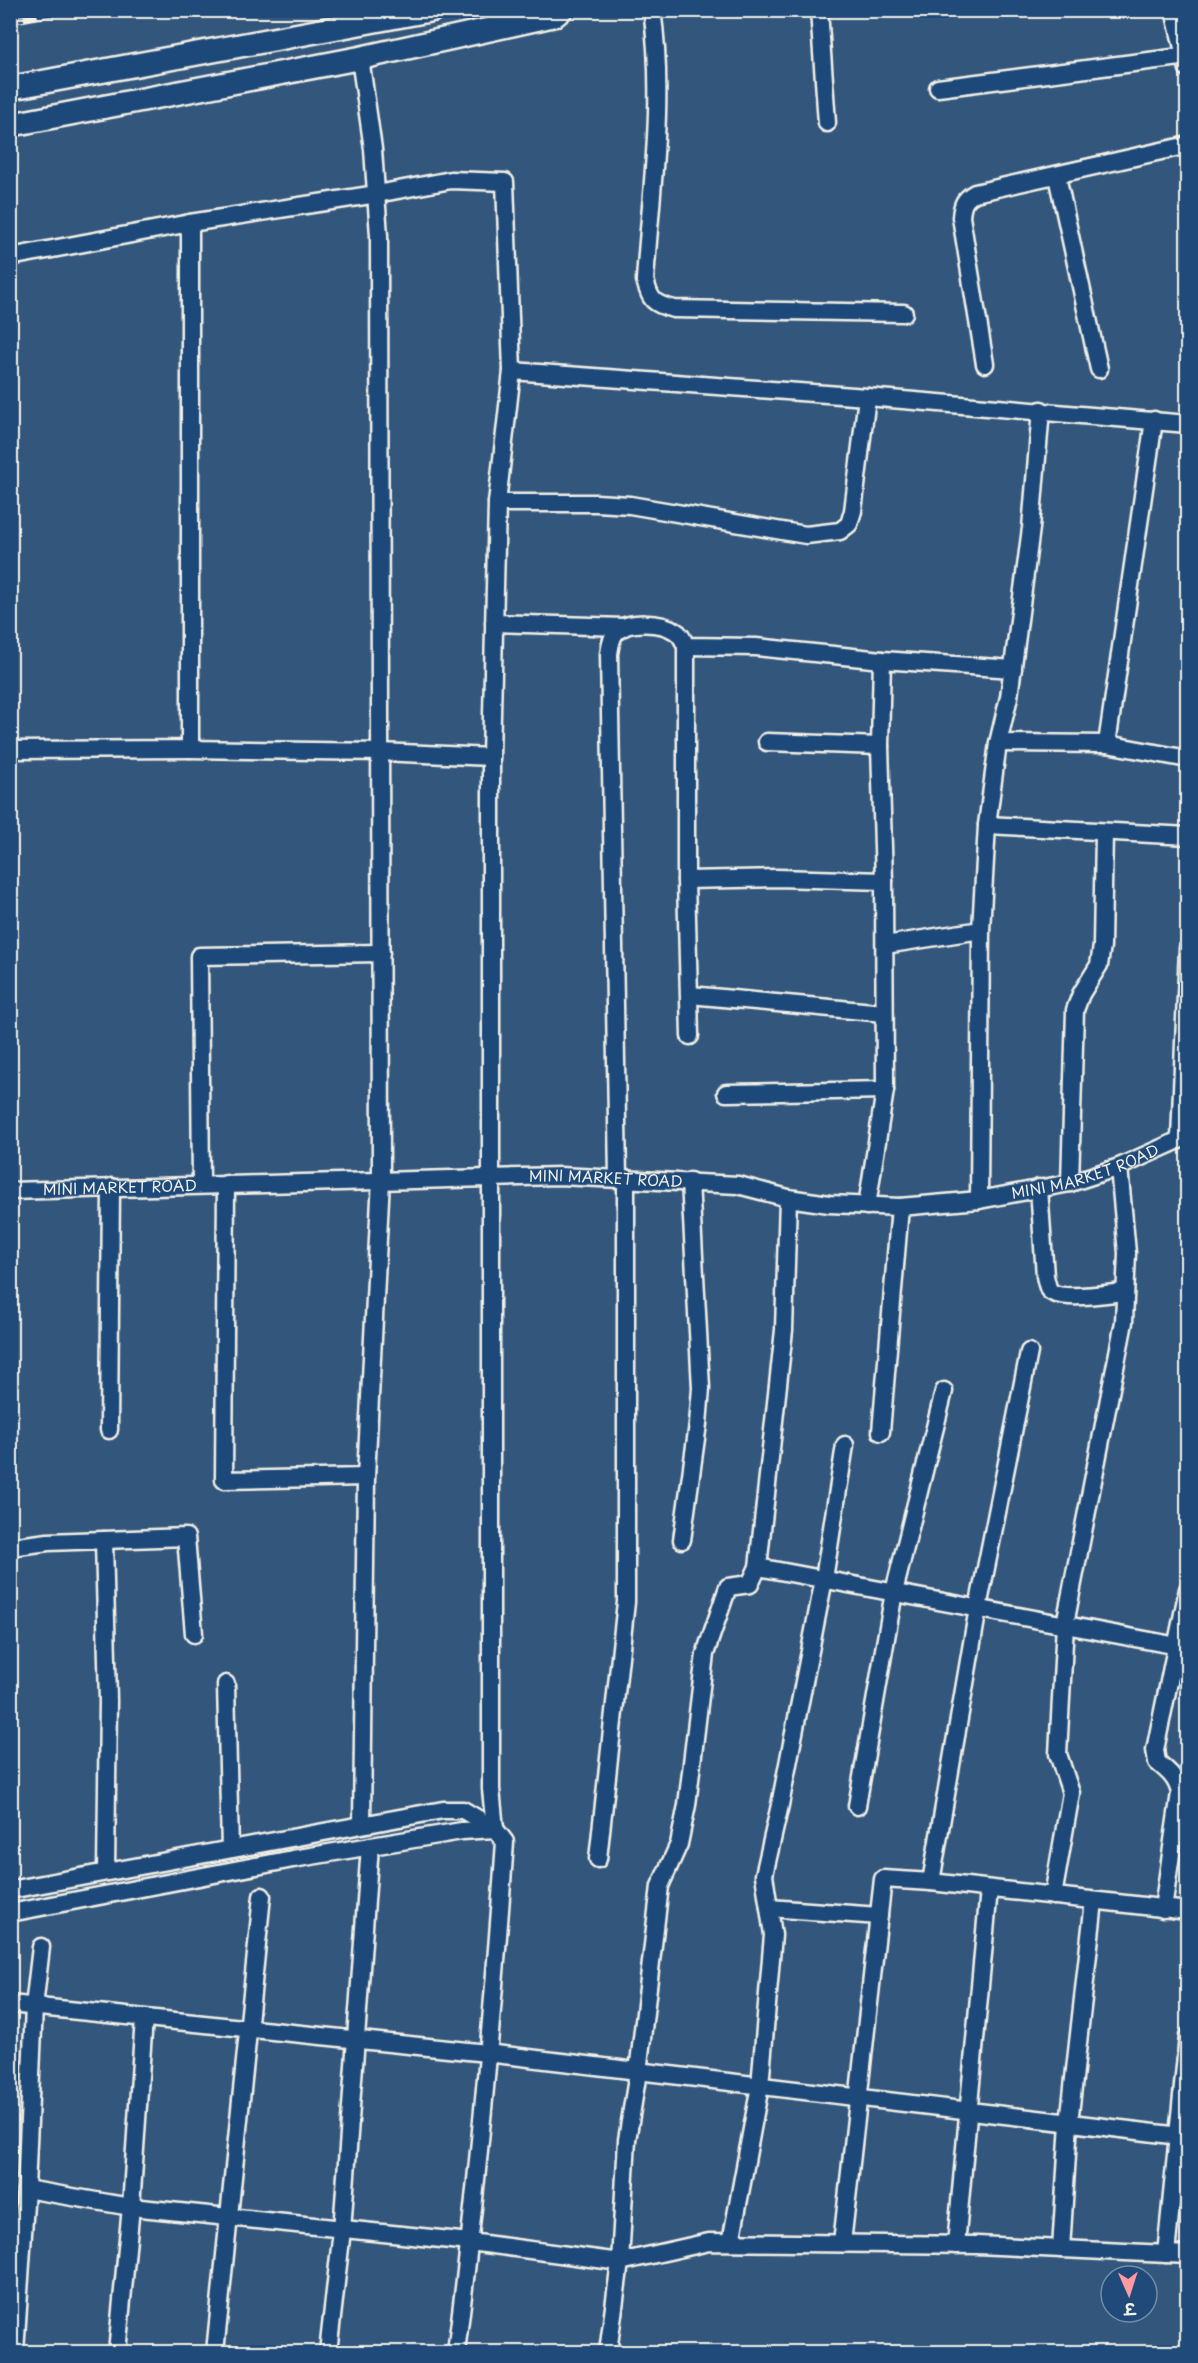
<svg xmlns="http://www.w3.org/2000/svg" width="1198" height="2363" viewBox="0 0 1198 2363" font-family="'Playpen Sans','Playpen Sans Deva',sans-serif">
  <rect width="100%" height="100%" fill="#32567c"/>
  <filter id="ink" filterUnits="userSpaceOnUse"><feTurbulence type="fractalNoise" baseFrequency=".0167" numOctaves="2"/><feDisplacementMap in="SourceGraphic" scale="12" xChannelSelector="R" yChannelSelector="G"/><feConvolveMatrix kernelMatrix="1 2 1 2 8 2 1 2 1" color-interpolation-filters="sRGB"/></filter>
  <g filter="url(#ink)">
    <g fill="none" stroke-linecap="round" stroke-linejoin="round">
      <g stroke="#f4f1e8" stroke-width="21">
        <g id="street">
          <path d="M 652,10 C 665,99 651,191 645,280 C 650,300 653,304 674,309 L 904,313"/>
          <path d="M 819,10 L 827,123"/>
          <path d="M 1174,10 L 1188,69"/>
          <path d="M 360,58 L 373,149 L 379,236 L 381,1179 L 366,1477 L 362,1824"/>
          <path d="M 938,88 L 1188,56"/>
          <path d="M 1057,176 L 1099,369"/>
          <path d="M 10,257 L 190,223 L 377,194 L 451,180 L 505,182 L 512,371 L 497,503 L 491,757 L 380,752 L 190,749"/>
          <path d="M 985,364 L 961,217 C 962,205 964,199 975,193 L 1188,145"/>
          <path d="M 867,397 L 1188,424"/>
          <path d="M 497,503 L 596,503 L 630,505 L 806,535 L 840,531 L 849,524 L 853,511 L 867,397 L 512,371"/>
          <path d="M 494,623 L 624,627"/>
          <path d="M 686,646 L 686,880 L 690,1036"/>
          <path d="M 767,742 L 880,746"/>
          <path d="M 998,743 L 1107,744 L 1188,759"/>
          <path d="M 1107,744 L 1154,420"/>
          <path d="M 10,750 L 190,749 L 190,223"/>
          <path d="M 491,757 L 491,1789 L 495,1829"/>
          <path d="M 987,825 L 1188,836"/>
          <path d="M 686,880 L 777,878 L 884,881"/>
          <path d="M 885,945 L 981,930"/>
          <path d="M 690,995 L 884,1013"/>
          <path d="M 726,1093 L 885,1090"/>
          <path d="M 1180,1138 L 1188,948"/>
          <path d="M 618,1178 L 609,654 C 610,647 611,638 616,632 C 628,620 662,622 675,631 C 681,634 683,640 686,646 L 756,647 L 882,660 L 1013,669"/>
          <path d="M 1070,1183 L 1075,1010 L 1081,994 L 1099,965 L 1102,946 L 1104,832"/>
          <path d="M 201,1184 L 199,956 L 381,953"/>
          <path d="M 226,1184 L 224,1480 L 366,1477"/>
          <path d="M 1039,1188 L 1045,1276 C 1046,1280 1047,1286 1049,1290 C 1059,1302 1110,1293 1125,1292"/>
          <path id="s1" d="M 10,1191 L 560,1176 L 738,1185 L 788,1198 L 829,1204 L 900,1207 L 979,1200 L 1070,1183 L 1119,1167 L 1188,1136"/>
          <path d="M 979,1200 L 981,930 L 987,825 L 998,743 L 1009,697 L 1031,528 L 1041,410"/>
          <path d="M 867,1206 L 885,1090 L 884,881 L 880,746 L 882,660"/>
          <path d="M 109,1430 L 111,1187"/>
          <path d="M 881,1432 L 900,1207"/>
          <path d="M 104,1540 L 186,1537 L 194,1634"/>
          <path d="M 682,1540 L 698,1424 L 701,1388 L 690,1181"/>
          <path d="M 10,1547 L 48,1542 L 104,1540 L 108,1701 L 106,1872"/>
          <path d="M 758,1567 L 1188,1648"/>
          <path d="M 226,1684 L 230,1849"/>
          <path d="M 857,1806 L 894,1592 L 944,1391"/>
          <path d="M 598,1859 L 626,1602 L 626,1178"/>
          <path d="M 931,1882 L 1188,1911"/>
          <path d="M 10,1890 L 443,1810 L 463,1810 L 495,1829 L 505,1842 C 493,2012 478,2183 456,2352"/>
          <path d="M 1053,1896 L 1071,1793 L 1058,1754 L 1065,1624 L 1124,1322 L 1127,1253 L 1119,1167"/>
          <path d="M 769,1908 L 879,1916"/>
          <path d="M 1163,1909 L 1180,1793 C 1177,1778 1168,1771 1157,1762 L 1155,1750 L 1188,1589"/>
          <path d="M 10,1913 L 293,1859 L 462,1831 L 495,1829"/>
          <path d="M 10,2004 L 487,2053 L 1188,2137"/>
          <path d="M 26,2189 L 131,2207 L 470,2242 L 620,2262 L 709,2242 L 977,2245 L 1188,2255"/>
          <path d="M 731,2242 L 760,2086 L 770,1970 L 773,1935 L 764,1875 L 780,1805 L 824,1579 L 845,1445"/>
          <path d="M 842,2243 L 883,1879 L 931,1882 L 978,1608 L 1029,1352"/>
          <path d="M 956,2245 L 989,1889"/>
          <path d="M 1061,2249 L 1069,2123 L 1094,1901"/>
          <path d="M 1166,2254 L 1188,2036"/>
          <path d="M 15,2352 L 26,2189 L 34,2007 L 41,1947"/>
          <path d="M 117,2352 L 131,2207 L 144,2018"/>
          <path d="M 215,2352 L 262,1896"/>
          <path d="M 328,2352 L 342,2230 L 370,1846"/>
          <path d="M 608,2352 L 620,2262 L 627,2140 L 638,2072 L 660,1886 L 679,1844 L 687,1805 L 705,1654 L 728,1587 L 750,1584 L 758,1567 L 784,1330 L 788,1198"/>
        </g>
      </g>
      <g stroke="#f4f1e8" stroke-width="27">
        <g id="secondary">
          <path d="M 10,88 L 432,10"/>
          <path d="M 10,125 L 360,58 L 555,15 L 561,10"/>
        </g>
      </g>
      <use href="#street" stroke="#1f4a7a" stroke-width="16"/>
      <use href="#secondary" stroke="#1f4a7a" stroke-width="22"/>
      <g stroke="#f4f1e8" stroke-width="7">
        <path id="rail" d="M 10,21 L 70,10"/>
      </g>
      <use href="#rail" stroke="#1f4a7a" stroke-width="4.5" stroke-dasharray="14" stroke-linecap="butt"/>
    </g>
  </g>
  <g text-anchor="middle" stroke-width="4.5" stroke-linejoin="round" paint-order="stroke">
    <g font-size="15" fill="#f4f1e8" stroke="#1f4a7a">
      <text dy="5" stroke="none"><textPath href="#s1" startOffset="1082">MINI MARKET ROAD</textPath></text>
      <text dy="5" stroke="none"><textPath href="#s1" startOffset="596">MINI MARKET ROAD</textPath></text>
      <text dy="5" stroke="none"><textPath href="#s1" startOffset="110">MINI MARKET ROAD</textPath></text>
    </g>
  </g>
  <rect width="1198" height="2363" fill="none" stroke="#1f4a7a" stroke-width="36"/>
  <rect x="18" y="18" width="1162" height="2327" fill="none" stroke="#f4f1e8" stroke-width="2" filter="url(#ink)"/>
  <g transform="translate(1129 2294) rotate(177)"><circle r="28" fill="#1f4a7a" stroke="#748da6" stroke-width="1.5"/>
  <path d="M0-4.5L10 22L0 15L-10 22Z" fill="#ff9aa2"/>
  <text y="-9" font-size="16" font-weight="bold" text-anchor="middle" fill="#f4f1e8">उ</text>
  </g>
</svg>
